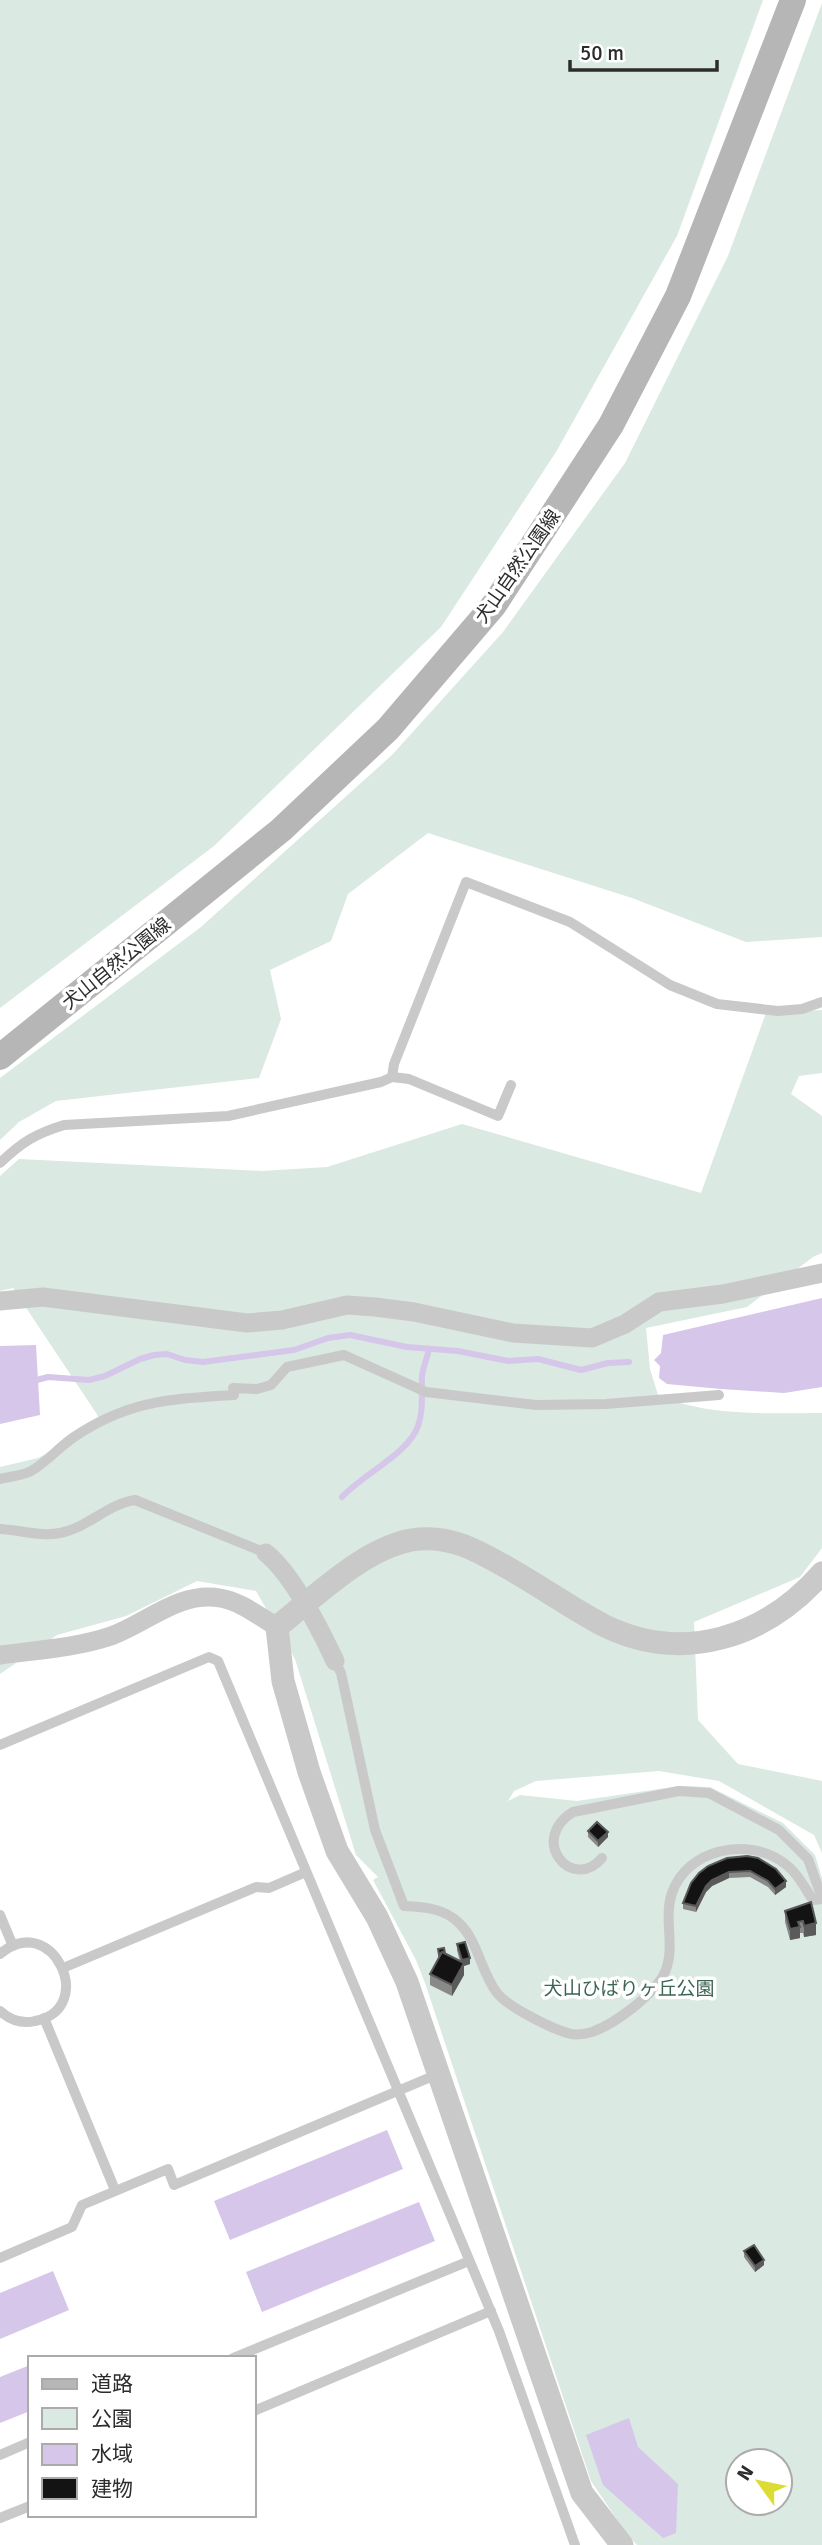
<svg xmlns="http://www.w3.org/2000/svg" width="822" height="2545" viewBox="0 0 822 2545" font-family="Signika,'Noto Sans JP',sans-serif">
  <rect width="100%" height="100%" fill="#fff"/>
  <g fill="#dae9e2" fill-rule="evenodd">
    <path d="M 0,0 L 763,0 L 677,236 L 556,452 L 441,627 L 214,846 L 0,1008 Z"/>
    <path d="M 822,3 L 822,937 L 746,942 L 632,898 L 428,833 L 348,894 L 331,941 L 270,970 L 281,1019 L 259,1078 L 56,1101 L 19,1122 L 0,1140 L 0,1078 L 201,927 L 392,755 L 503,632 L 625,463 L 728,256 Z"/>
    <path d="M 822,1010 L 822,1073 L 799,1076 L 791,1094 L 822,1116 L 822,1253 L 813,1257 L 747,1307 L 646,1328 L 650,1369 L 658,1395 C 708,1417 769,1413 822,1413 L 822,1548 L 800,1577 L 694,1622 L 698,1720 L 738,1764 L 822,1781 L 822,1853 L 814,1835 L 719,1781 L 659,1771 L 536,1781 L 514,1791 L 508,1801 L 520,1795 L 577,1801 L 680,1786 L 710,1787 L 783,1823 L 815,1855 L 822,1878 L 822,2545 L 637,2545 L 626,2533 L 591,2481 L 425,1983 L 416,1960 L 373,1880 L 378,1877 L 356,1855 L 295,1659 L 256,1591 L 197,1581 L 126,1616 L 57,1635 L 0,1674 L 0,1467 L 38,1458 L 104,1425 L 13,1288 L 0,1291 L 0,1176 L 19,1159 L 262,1171 L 327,1167 L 462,1124 L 701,1193 L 766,1013 ZM 738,2461 L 780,2461 L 780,2503 L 738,2503 Z"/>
  </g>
  <g fill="#d6c6e9">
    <path d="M 822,1298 L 822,1387 L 784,1393 L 721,1389 L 667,1384 L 659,1378 L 660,1366 L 654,1360 L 661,1353 L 663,1335 Z"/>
    <path d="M 36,1345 L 40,1415 L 0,1424 L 0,1346 Z"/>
    <path d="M 387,2130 L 403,2169 L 230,2240 L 214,2201 Z"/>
    <path d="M 419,2202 L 435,2241 L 262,2312 L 246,2272 Z"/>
    <path d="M 53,2271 L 69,2310 L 0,2339 L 0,2293 Z"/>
    <path d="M 30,2365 L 30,2411 L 0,2423 L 0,2377 Z"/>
    <path d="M 629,2418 L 638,2447 L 678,2484 L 676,2533 L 663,2538 L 603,2485 L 586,2435 Z"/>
  </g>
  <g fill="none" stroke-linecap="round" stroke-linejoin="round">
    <g stroke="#d6c6e9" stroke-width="6">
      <path d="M 37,1380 L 48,1377 L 89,1380 L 105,1376 L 140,1359 L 154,1355 L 167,1354 L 185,1360 L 203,1362 L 294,1350 L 328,1338 L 350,1335 L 407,1347 L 458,1351 L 508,1361 L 538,1359 L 581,1370 L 608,1363 L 629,1362"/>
      <path d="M 342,1497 C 362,1475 409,1453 418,1426 C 424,1409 421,1393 422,1376 C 423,1368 427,1358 429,1349"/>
    </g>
    <g stroke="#c9c9c9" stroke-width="10">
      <path d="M 392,1077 L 394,1064 L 466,882 L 570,922 L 670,985 L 717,1004 L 778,1011 L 802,1009 L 822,1002"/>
      <path d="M 0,1163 C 22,1142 35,1134 64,1125 L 228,1116 L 381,1082 L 392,1077 L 409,1079 L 498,1116 L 511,1085"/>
      <path d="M 0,1479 C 10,1476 23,1476 31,1471 C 47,1462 59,1447 74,1437 C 129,1400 171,1399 234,1395 L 233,1388 L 257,1389 L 271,1385 L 287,1367 L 344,1355 L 426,1392 L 536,1405 L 606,1404 L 719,1395"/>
      <path d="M 0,1529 C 20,1530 41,1537 60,1533 C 87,1528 108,1504 135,1500 L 266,1553"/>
      <path d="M 335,1661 L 341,1673 L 375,1830 L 404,1906 C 424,1907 444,1908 459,1923 C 478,1941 481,1972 497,1993 C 508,2007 554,2030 571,2034 C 578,2035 585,2034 592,2032 C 615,2024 655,1994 665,1972 C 676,1947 663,1919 672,1893 C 687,1849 748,1836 784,1863 C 797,1872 804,1887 813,1900 L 822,1899"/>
      <path d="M 0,1745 L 209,1657 L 218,1661 L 499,2331 L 575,2545"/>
      <path d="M 602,1858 C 572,1893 528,1840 573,1812 L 679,1791 L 709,1793 L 779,1830 L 808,1859 L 822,1898"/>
      <path d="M 0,1915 L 13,1946"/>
      <path d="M 0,1954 C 52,1909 99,2009 35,2021 C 22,2024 10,2020 0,2011"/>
      <path d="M 63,1968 L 256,1887 L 269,1888 L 306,1872"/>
      <path d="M 44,2018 L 115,2190"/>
      <path d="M 0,2258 L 72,2227 L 82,2205 L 168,2169 L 174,2185 L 438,2074"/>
      <path d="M 233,2358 L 469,2261"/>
      <path d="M 254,2411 L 491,2311"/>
      <path d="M 0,2455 L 30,2442"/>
      <path d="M 0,2518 L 30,2506"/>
    </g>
    <g stroke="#c9c9c9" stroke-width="19">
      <path d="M 0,1301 L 43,1297 L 247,1323 L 282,1320 L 347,1305 L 375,1307 L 414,1312 L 513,1333 L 592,1338 L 625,1324 L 659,1302 L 723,1294 L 822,1273"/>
      <path d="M 0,1655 C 37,1650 75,1648 111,1636 C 147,1623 179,1591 220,1598 C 240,1601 260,1617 277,1627"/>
    </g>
    <path stroke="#c9c9c9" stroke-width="23" d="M 622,2545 L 582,2493 L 407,1982 L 377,1917 L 337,1851 L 309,1772 L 283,1681 L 277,1627 C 315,1597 369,1543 419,1539 C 454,1536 479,1552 508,1568 C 540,1586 571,1608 603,1625 C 683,1665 766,1637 822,1573"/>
    <path stroke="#b6b6b6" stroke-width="26" d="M 0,1057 L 281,830 L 388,729 L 494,605 L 611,425 L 678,296 L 793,0"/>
    <path stroke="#c9c9c9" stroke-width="19" d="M 266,1553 C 293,1575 320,1629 335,1661"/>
  </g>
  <g fill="#898989">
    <path d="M 588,1831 L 608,1837 L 598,1847 L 588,1837 Z"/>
    <path d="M 727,1858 L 786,1887 L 775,1895 L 768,1887 L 750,1877 L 729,1878 L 712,1886 L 706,1892 L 696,1912 L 683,1909 L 683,1903 Z"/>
    <path d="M 811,1902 L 816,1935 L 804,1937 L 803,1933 L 800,1933 L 800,1938 L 790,1940 L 785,1922 L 785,1911 Z"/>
    <path d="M 457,1944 L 470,1964 L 464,1966 L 464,1975 L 452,1996 L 430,1985 L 430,1974 L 439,1958 L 438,1949 L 460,1962 L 457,1950 Z"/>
    <path d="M 744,2251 L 764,2265 L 755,2272 L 744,2257 Z"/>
  </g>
  <g fill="#5a5a5a">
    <path d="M 608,1832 L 608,1837 L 598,1847 L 598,1841 Z"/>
    <path d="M 729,1872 L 729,1878 L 712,1886 L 706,1892 L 696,1912 L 696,1906 L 706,1886 L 712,1880 Z"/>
    <path d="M 786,1881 L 786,1887 L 775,1895 L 775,1889 Z"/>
    <path d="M 816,1923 L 816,1935 L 804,1937 L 804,1926 Z"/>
    <path d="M 800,1927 L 800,1938 L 790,1940 L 790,1929 Z"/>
    <path d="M 470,1958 L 470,1964 L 464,1966 L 464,1975 L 452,1996 L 452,1985 L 462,1966 L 462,1960 Z"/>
    <path d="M 764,2260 L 764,2265 L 755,2272 L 755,2266 Z"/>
  </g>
  <g fill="#131313" stroke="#5a5a5a" stroke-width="2">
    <path d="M 597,1822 L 608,1832 L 598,1841 L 588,1831 Z"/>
    <path d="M 747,1856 L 758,1858 L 776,1869 L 786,1881 L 775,1889 L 768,1881 L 750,1871 L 729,1872 L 712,1880 L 706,1886 L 696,1906 L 683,1903 L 691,1883 L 699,1873 L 708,1866 L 727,1858 Z"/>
    <path d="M 811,1902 L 816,1923 L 804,1926 L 803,1921 L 798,1922 L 800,1927 L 790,1929 L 785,1911 Z"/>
    <path d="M 465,1942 L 470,1958 L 462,1960 L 457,1944 Z"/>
    <path d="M 444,1948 L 445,1953 L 442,1952 L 439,1955 L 438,1949 Z"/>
    <path d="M 442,1952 L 464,1963 L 452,1985 L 430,1974 Z"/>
    <path d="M 754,2245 L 764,2260 L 755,2266 L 744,2251 Z"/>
  </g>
  <g text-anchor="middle" stroke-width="7" stroke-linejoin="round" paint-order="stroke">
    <g font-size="19" fill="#2c2c2c" stroke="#fff">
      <text transform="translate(517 566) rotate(-55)" y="7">犬山自然公園線</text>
      <text transform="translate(116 963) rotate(-39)" y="7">犬山自然公園線</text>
    </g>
    <g font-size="19" fill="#3c6554" stroke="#fff">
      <text x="629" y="1995">犬山ひばりヶ丘公園</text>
    </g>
  </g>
  <rect x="28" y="2356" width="228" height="161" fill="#ffffff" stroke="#ababab" stroke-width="2"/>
  <rect x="42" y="2379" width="35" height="10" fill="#b6b6b6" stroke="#ababab" stroke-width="2"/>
  <text x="91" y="2391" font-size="21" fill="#2c2c2c">道路</text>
  <rect x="42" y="2408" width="35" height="21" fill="#dae9e2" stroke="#ababab" stroke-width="2"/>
  <text x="91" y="2426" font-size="21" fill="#2c2c2c">公園</text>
  <rect x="42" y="2444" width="35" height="21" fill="#d6c6e9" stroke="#ababab" stroke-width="2"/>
  <text x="91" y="2461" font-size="21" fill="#2c2c2c">水域</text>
  <rect x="42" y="2478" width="35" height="21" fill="#131313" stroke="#ababab" stroke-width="2"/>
  <text x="91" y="2496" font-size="21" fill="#2c2c2c">建物</text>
  <g transform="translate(759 2482) rotate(303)"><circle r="33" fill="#ffffff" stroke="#ababab" stroke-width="2"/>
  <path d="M0-5L12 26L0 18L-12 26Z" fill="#dddc34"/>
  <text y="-10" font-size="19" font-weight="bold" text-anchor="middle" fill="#2c2c2c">N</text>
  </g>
  <path d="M570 60v10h147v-10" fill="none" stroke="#2c2c2c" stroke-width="3.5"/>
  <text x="580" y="60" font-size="21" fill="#2c2c2c" stroke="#ffffff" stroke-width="5" paint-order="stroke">50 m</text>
</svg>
